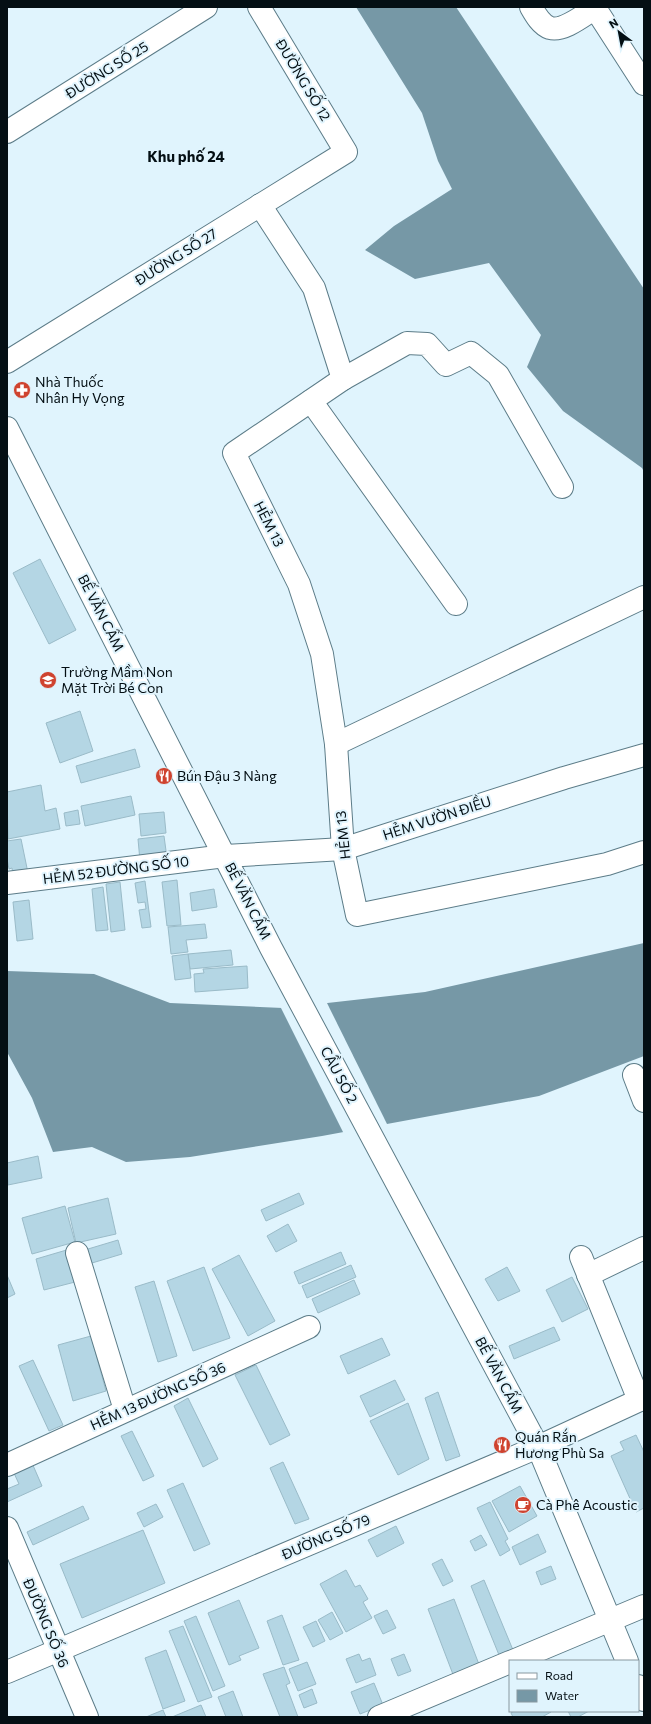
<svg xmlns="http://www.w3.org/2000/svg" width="651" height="1724" viewBox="0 0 651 1724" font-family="Commissioner,sans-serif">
  <rect width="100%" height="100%" fill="#e0f4fd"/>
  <g fill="#7698a6">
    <path d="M 356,7 L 456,7 L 644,289 L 644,472 L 642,468 L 563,411 L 527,367 L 541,335 L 489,263 L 415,279 L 365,250 L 394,226 L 452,189 L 438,161 L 422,113 Z"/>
    <path d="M 644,943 L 644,1056 L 539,1096 L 322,1136 L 190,1157 L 126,1162 L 92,1147 L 53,1152 L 32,1098 L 7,1052 L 7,971 L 94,974 L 170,1003 L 283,1008 L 425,992 Z"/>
  </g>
  <path fill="#e0f4fd" d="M 326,1001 L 388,1126 L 344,1134 L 280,1006 Z"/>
  <g fill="#b4d6e4" stroke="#9abbc8">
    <path d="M 40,559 L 76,630 L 49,644 L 13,573 Z"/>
    <path d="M 80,711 L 93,751 L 60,763 L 46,723 Z"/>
    <path d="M 135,749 L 140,767 L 81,783 L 76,766 Z"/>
    <path d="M 41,785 L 45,811 L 56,808 L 60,829 L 8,839 L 7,792 Z"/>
    <path d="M 131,796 L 135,815 L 85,826 L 81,806 Z"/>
    <path d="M 78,810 L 80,824 L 66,826 L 64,813 Z"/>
    <path d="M 164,812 L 166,833 L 141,836 L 139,814 Z"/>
    <path d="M 164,836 L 167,858 L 140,861 L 138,839 Z"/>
    <path d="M 21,839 L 28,873 L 13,875 L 12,868 L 9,869 L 7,859 L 7,841 Z"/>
    <path d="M 177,880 L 181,925 L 167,926 L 162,882 Z"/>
    <path d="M 145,881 L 151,927 L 142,928 L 139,910 L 146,909 L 145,902 L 138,903 L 135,883 Z"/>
    <path d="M 120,882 L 125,930 L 111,932 L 106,884 Z"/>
    <path d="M 103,887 L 108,930 L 96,931 L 92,889 Z"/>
    <path d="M 214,889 L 217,907 L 192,911 L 190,893 Z"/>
    <path d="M 29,900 L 33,939 L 17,941 L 13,902 Z"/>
    <path d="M 205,924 L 207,938 L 186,940 L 188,952 L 171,954 L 168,927 Z"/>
    <path d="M 231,950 L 233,965 L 190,969 L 188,954 Z"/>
    <path d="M 188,954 L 191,978 L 175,980 L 172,956 Z"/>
    <path d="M 247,966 L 248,988 L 195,992 L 194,974 L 204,973 L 203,969 Z"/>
    <path d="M 38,1156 L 42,1178 L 8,1185 L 7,1163 Z"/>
    <path d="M 299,1193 L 304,1204 L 266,1221 L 261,1210 Z"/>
    <path d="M 108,1198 L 116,1234 L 76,1243 L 68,1208 Z"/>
    <path d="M 65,1206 L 75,1242 L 32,1254 L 22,1218 Z"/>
    <path d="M 288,1224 L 297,1241 L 276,1252 L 267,1236 Z"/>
    <path d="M 118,1240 L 122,1254 L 82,1266 L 78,1252 Z"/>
    <path d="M 70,1249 L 79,1281 L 44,1290 L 36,1259 Z"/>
    <path d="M 341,1252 L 346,1264 L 299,1284 L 294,1272 Z"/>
    <path d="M 239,1255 L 275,1321 L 248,1336 L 212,1269 Z"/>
    <path d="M 351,1265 L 356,1277 L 307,1298 L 302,1286 Z"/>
    <path d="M 204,1267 L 230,1338 L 193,1351 L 167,1281 Z"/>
    <path d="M 507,1267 L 520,1291 L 498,1301 L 485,1279 Z"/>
    <path d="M 7,1275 L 15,1294 L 7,1298 Z"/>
    <path d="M 572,1277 L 588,1309 L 562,1322 L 546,1290 Z"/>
    <path d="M 354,1280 L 360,1294 L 318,1313 L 312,1299 Z"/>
    <path d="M 154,1281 L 177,1356 L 158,1362 L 135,1287 Z"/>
    <path d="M 554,1327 L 560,1340 L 514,1359 L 509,1346 Z"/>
    <path d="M 91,1336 L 106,1391 L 73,1401 L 58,1345 Z"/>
    <path d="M 382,1338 L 390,1355 L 348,1374 L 340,1356 Z"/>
    <path d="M 33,1360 L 63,1425 L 49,1431 L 19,1366 Z"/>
    <path d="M 256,1365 L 290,1435 L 270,1445 L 235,1375 Z"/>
    <path d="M 395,1380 L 405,1400 L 370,1417 L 360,1396 Z"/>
    <path d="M 438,1392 L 460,1456 L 446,1461 L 425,1398 Z"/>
    <path d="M 188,1398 L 218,1459 L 203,1467 L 174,1406 Z"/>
    <path d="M 408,1403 L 429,1459 L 398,1475 L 370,1421 Z"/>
    <path d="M 132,1431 L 154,1476 L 143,1481 L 121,1436 Z"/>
    <path d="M 636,1435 L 644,1452 L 644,1508 L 636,1512 L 611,1456 L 624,1450 L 620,1442 Z"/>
    <path d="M 283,1462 L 309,1519 L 295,1524 L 270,1468 Z"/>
    <path d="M 32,1463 L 42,1486 L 7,1502 L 7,1489 L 19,1484 L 13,1471 Z"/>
    <path d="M 183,1483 L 210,1544 L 194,1551 L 167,1490 Z"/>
    <path d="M 520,1486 L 537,1516 L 509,1532 L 492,1501 Z"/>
    <path d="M 490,1502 L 508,1539 L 505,1541 L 510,1550 L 500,1556 L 477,1508 Z"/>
    <path d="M 156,1504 L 163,1517 L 144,1527 L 137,1513 Z"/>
    <path d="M 83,1506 L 89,1519 L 33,1545 L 27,1532 Z"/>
    <path d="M 396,1526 L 404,1543 L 377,1557 L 368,1540 Z"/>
    <path d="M 143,1530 L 165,1583 L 82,1618 L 60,1564 Z"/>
    <path d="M 538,1534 L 546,1552 L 520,1565 L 512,1547 Z"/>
    <path d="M 481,1535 L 487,1545 L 475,1551 L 470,1541 Z"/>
    <path d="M 442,1559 L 453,1581 L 443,1586 L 432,1564 Z"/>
    <path d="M 551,1566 L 556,1579 L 541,1585 L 536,1572 Z"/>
    <path d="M 346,1570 L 355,1587 L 360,1585 L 368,1599 L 363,1602 L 372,1618 L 346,1632 L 320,1584 Z"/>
    <path d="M 484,1580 L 513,1650 L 499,1655 L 471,1586 Z"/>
    <path d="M 454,1599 L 480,1667 L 454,1677 L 428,1609 Z"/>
    <path d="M 239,1600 L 259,1648 L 239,1656 L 241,1660 L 229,1665 L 208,1613 Z"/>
    <path d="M 387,1610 L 396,1628 L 383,1634 L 374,1616 Z"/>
    <path d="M 332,1612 L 343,1633 L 330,1640 L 318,1620 Z"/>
    <path d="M 282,1615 L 299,1660 L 283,1665 L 267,1621 Z"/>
    <path d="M 196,1616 L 225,1686 L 213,1691 L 184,1621 Z"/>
    <path d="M 316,1621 L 325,1641 L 313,1647 L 303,1627 Z"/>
    <path d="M 183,1626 L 212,1697 L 198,1702 L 169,1631 Z"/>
    <path d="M 166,1650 L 185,1701 L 163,1709 L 145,1658 Z"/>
    <path d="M 359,1654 L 362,1661 L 370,1658 L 376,1675 L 356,1683 L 346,1659 Z"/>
    <path d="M 404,1654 L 411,1671 L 398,1676 L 391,1659 Z"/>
    <path d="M 307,1662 L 316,1684 L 298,1691 L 289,1669 Z"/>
    <path d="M 284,1667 L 290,1683 L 286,1685 L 298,1717 L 280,1717 L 263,1674 Z"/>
    <path d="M 374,1683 L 383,1705 L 360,1714 L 351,1692 Z"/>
    <path d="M 312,1689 L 317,1703 L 304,1708 L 299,1695 Z"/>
    <path d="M 233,1691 L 243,1717 L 226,1717 L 218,1697 Z"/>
    <path d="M 201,1705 L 206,1717 L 172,1717 Z"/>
    <path d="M 163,1710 L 166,1717 L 146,1717 Z"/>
    <path d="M 514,1711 L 550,1711 L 551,1712 L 542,1717 L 513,1717 L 511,1713 Z"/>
    <path d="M 568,1711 L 589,1711 L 578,1717 L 571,1717 Z"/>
  </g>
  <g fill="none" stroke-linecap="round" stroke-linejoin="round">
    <g stroke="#5c7c88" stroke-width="24">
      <g id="minor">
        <path d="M 531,7 C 535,14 541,25 550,28 C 564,32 585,14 597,7"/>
        <path d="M 595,8 L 644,84"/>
        <path d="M 7,132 L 206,7"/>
        <path d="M 260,205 L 314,288 L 343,379"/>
        <path d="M 7,362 L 346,152 L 259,7"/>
        <path d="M 311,401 L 456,604"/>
        <path d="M 7,428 L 271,948 L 538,1447 L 627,1661"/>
        <path d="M 562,487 L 498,375 L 471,353 L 446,365 L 427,344 L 407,343 L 343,379 L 234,453 L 299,584 L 322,654 L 336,744 L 343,849 L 357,915 L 607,864 L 644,852"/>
        <path d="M 336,744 L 644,597"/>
        <path d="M 7,883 L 225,856 L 343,849 L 564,778 L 644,755"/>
        <path d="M 634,1075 L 644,1101"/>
        <path d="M 77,1253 L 125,1410"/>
        <path d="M 581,1257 L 639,1400"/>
        <path d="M 588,1275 L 644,1248"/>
        <path d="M 7,1465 L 309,1327"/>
        <path d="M 7,1528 L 87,1717"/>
        <path d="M 513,1661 L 644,1606"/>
        <path d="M 7,1672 L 538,1447 L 644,1398"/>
        <path d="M 638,1686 L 644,1700"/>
        <path d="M 379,1717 L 510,1662"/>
      </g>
    </g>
    <use href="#minor" stroke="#fff" stroke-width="22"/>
  </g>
  <defs>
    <g id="pharmacy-disc" transform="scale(0.9)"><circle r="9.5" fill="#cf432f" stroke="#e0f4fd"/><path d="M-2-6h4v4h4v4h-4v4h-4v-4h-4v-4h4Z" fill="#fff"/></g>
    <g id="school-disc" transform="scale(0.9)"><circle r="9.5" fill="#cf432f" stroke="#e0f4fd"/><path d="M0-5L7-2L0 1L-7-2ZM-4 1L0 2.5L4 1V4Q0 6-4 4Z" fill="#fff"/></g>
    <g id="restaurant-disc" transform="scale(0.9)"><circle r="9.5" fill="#cf432f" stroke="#e0f4fd"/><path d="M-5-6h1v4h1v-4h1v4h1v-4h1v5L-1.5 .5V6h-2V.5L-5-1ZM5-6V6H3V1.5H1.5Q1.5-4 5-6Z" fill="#fff"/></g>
    <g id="cafe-disc" transform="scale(0.9)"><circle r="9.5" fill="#cf432f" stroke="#e0f4fd"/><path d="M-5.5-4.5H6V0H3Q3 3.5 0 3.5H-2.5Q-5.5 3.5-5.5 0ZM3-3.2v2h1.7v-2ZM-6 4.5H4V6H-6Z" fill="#fff"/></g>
  </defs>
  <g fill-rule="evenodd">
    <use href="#pharmacy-disc" x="22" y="390"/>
    <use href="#school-disc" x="48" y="680"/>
    <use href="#restaurant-disc" x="164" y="776"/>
    <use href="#restaurant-disc" x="502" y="1445"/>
    <use href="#cafe-disc" x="523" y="1505"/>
  </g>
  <g text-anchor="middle" stroke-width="4" stroke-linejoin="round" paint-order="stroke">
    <g font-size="14" fill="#040f14" stroke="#e0f4fd">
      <text transform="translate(107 70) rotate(-32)" y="5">ĐƯỜNG SỐ 25</text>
      <text transform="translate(303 80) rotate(59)" y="5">ĐƯỜNG SỐ 12</text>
      <text transform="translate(176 257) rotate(-32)" y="5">ĐƯỜNG SỐ 27</text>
      <text transform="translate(269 524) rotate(63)" y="5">HẺM 13</text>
      <text transform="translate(101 613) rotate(63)" y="5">BẾ VĂN CẤM</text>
      <text transform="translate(437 818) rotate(-18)" y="5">HẺM VƯỜN ĐIỀU</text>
      <text transform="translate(343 835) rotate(-96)" y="5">HẺM 13</text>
      <text transform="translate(116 870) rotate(-7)" y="5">HẺM 52 ĐƯỜNG SỐ 10</text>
      <text transform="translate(248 901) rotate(63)" y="5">BẾ VĂN CẤM</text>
      <text transform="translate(339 1075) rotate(62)" y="5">CẦU SỐ 2</text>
      <text transform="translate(499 1375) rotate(62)" y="5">BẾ VĂN CẤM</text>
      <text transform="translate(158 1396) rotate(-24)" y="5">HẺM 13 ĐƯỜNG SỐ 36</text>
      <text transform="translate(326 1537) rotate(-23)" y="5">ĐƯỜNG SỐ 79</text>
      <text transform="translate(46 1623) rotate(67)" y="5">ĐƯỜNG SỐ 36</text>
    </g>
    <g font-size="14" fill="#040f14" stroke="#e0f4fd" text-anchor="start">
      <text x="35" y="387">Nhà Thuốc<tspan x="35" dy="16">Nhân Hy Vọng</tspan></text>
      <text x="61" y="677">Trường Mầm Non<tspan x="61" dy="16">Mặt Trời Bé Con</tspan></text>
      <text x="177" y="781">Bún Đậu 3 Nàng</text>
      <text x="515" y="1442">Quán Rắn<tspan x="515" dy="16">Hương Phù Sa</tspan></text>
      <text x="536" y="1510">Cà Phê Acoustic</text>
    </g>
    <g font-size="15" font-weight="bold" fill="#040f14" stroke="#e0f4fd">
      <text x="186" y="162">Khu phố 24</text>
    </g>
  </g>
  <rect width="651" height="1724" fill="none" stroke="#040f14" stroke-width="16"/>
  <rect x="509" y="1660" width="130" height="52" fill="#e0f4fd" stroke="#8898a0"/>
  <rect x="517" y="1673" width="20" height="6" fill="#ffffff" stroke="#8898a0"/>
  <text x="545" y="1680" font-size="12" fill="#040f14">Road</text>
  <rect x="517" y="1690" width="20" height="12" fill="#7698a6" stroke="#8898a0"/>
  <text x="545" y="1700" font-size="12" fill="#040f14">Water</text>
  <g transform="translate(619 32) rotate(328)" stroke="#e0f4fd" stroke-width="3" paint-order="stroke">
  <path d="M0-3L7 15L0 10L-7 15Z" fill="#040f14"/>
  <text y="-6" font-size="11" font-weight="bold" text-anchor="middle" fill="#040f14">N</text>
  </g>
</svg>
